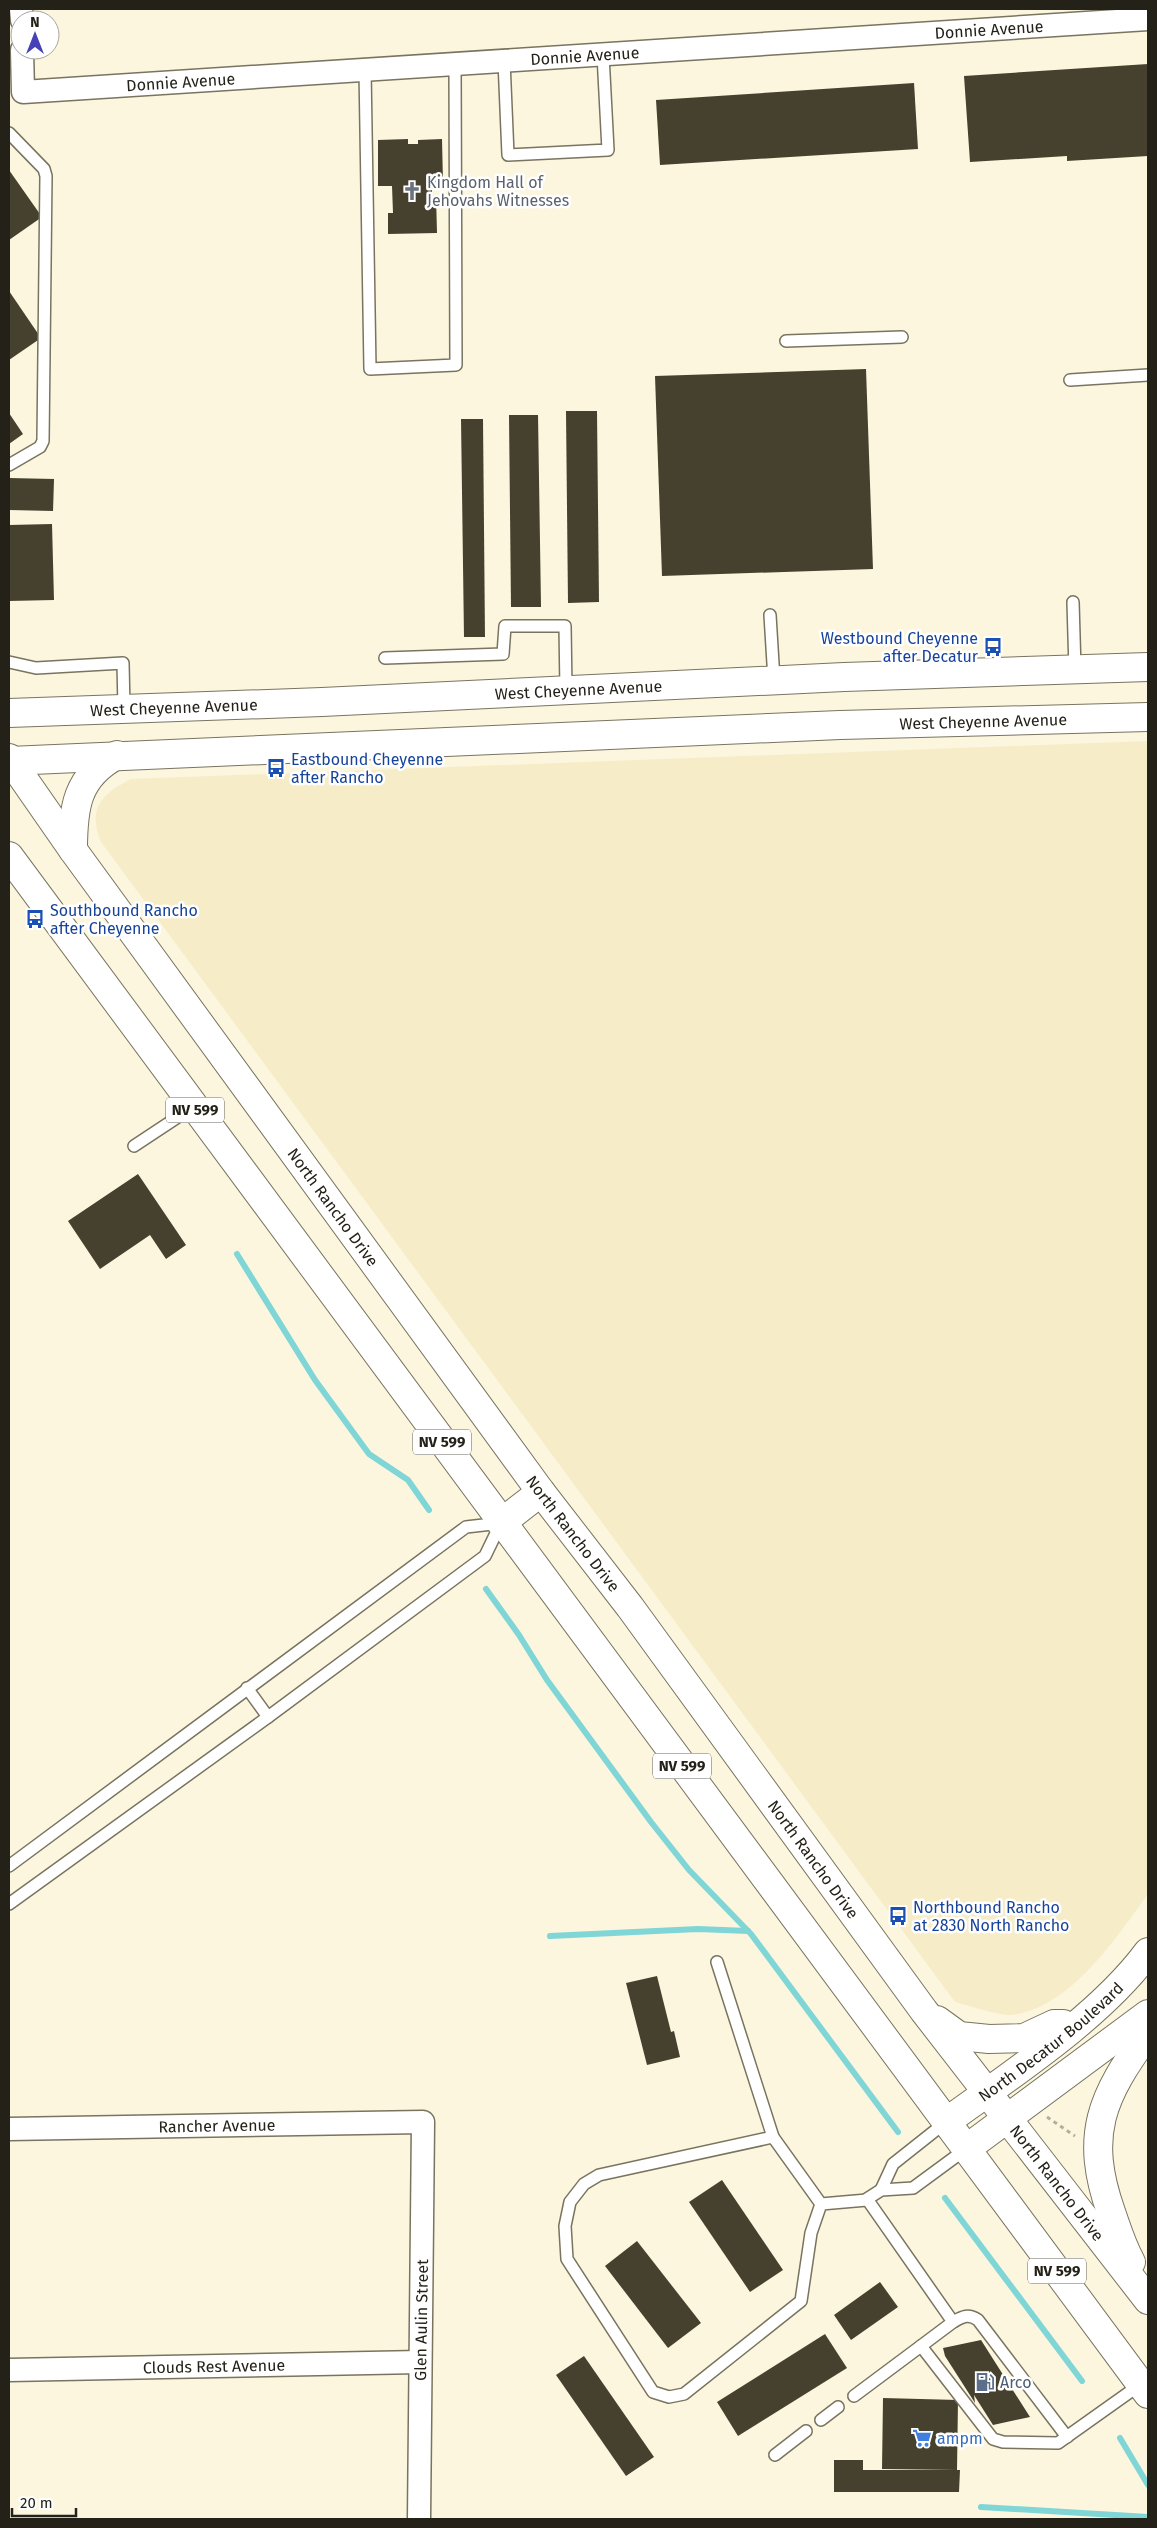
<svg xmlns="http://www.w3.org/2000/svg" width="1157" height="2528" viewBox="0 0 1157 2528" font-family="'Fira Sans',sans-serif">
  <rect width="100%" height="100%" fill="#fcf6df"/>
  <path fill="#f6ecc7" d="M 1148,741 L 1148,1894 C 1115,1939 1071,2008 1011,2015 C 1000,2016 967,2005 955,2002 L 101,842 C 87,808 102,794 131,779 Z"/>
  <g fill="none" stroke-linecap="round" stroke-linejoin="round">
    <g stroke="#80d6d6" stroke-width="6">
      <path d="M 237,1254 L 315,1380 L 369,1454 L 408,1480 L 429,1510"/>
      <path d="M 486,1589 L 519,1635 L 547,1680 L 651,1822 L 689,1870 L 751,1934 L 898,2132"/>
      <path d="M 550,1936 L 698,1929 L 748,1931"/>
      <path d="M 945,2198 L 1082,2381"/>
      <path d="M 1120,2438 L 1148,2485"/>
      <path d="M 981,2507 L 1148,2517"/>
    </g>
  </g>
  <g fill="#46412e">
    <path d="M 1148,64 L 1148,156 L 1067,161 L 1067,156 L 970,162 L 964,76 Z"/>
    <path d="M 914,83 L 918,149 L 660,165 L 656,100 Z"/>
    <path d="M 408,139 L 408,144 L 418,144 L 418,140 L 442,139 L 443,183 L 432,184 L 432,196 L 436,195 L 437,233 L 388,234 L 388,213 L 393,213 L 392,186 L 378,186 L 378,140 Z"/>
    <path d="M 9,170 L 42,217 L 9,240 Z"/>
    <path d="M 9,291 L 41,338 L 9,360 Z"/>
    <path d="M 866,369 L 873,569 L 662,576 L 655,376 Z"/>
    <path d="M 566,411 L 597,411 L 599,602 L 568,603 Z"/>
    <path d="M 9,413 L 23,434 L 9,444 Z"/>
    <path d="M 509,415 L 538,415 L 541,607 L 511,607 Z"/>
    <path d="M 461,419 L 483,419 L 485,637 L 464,637 Z"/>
    <path d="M 9,478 L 54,479 L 53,511 L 9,510 Z"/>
    <path d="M 52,524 L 54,600 L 9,601 L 9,525 Z"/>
    <path d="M 138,1174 L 186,1245 L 166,1259 L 150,1235 L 100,1269 L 68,1221 Z"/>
    <path d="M 657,1976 L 671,2032 L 674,2031 L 680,2057 L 647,2065 L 626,1983 Z"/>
    <path d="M 722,2180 L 783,2270 L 750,2292 L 689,2202 Z"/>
    <path d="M 637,2241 L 701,2323 L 668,2348 L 605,2266 Z"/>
    <path d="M 880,2282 L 898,2307 L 851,2340 L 834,2315 Z"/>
    <path d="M 825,2334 L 847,2368 L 738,2436 L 717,2402 Z"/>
    <path d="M 981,2340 L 1030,2417 L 993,2425 L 974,2395 L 975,2403 L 945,2356 L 943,2348 Z"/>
    <path d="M 584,2356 L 654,2457 L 626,2476 L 556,2375 Z"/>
    <path d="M 883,2398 L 958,2400 L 957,2470 L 882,2469 Z"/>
    <path d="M 834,2460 L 863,2460 L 863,2470 L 960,2470 L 959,2492 L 834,2492 Z"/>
  </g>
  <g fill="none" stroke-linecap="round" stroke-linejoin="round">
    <g stroke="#79745f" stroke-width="14">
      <g id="lane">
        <path d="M 504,61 L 508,155 L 608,150 L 603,55"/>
        <path d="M 365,70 L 370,369 L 456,365 L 455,64"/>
        <path d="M 9,133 L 44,169 L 46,176 L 43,441 L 40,447 L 9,465"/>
        <path d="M 786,341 L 902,337"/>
        <path d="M 1070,380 L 1148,375"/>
        <path d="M 1073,602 L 1075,670"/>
        <path d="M 770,615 L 774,680"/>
        <path d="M 385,658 L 503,654 L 505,626 L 565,626 L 566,690"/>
        <path d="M 9,662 L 36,668 L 123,663 L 124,709"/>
        <path d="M 134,1146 L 193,1107"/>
        <path d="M 247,1688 L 268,1717"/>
        <path d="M 9,1866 L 466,1527 L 501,1523"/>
        <path d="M 9,1904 L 268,1717 L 485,1556 L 501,1523"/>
        <path d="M 717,1962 L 773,2137"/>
        <path d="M 966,2149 L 913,2188 L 881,2190 L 867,2199 L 953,2322 L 921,2346 L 993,2439 L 1003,2442 L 1058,2443 L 1141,2384"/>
        <path d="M 881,2190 L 893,2164 L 946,2122"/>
        <path d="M 821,2204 L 773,2137 L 599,2175 L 584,2184 L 570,2202 L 565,2226 L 567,2259 L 653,2392 L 669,2397 L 684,2394 L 801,2301 L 811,2233 L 821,2204 L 867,2200"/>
        <path d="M 953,2322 C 962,2317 968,2313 978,2320 L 1067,2437"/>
        <path d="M 854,2396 L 921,2346"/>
        <path d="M 821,2420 L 838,2407"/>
        <path d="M 775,2455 L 806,2431"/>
      </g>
    </g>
    <g stroke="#79745f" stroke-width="25">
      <g id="street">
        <path d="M 21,9 L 22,20"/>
        <path id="s1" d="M 22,50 L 23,92 L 1148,19"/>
        <path id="s2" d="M 9,2129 L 423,2122 L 419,2519"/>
        <path id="s3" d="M 9,2370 L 420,2362"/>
      </g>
    </g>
    <g stroke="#79745f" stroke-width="30">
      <g id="primary">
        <path id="s4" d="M 9,713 L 322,702 L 844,677 L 1148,667"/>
        <path id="s5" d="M 9,758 L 73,850 L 541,1492 L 630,1607 L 924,2011 L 1148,2300"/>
        <path id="s6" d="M 9,761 L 840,725 L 1148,717"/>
        <path d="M 73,850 C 73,808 76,777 117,755"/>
        <path d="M 9,856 L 1148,2394"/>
        <path d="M 501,1523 L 541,1492"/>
        <path d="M 937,2020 L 959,2036 L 989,2039 L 1024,2038 L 1054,2024 L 1063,2024"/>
        <path id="s7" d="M 946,2122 C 1012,2074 1100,2017 1148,1952"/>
        <path d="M 966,2149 L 1148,2014"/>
        <path d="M 1131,2262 C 1122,2246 1117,2229 1111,2212 C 1084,2135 1101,2097 1148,2033"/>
      </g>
    </g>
    <path stroke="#b4af9d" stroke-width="3" stroke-dasharray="4 4" stroke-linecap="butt" d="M 1047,2117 L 1075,2136"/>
    <use href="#lane" stroke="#fff" stroke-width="11"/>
    <use href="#street" stroke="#fff" stroke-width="22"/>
    <use href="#primary" stroke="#fff" stroke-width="28"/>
  </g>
  <defs>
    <g id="church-bare" transform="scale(1.5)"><path d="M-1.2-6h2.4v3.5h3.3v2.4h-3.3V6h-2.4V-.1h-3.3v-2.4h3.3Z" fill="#6b7280" stroke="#fff" stroke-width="2.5" paint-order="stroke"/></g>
    <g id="bus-bare" transform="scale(1.5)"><path d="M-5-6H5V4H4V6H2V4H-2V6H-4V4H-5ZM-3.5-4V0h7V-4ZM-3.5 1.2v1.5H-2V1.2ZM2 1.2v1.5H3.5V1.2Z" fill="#1a4fb4" stroke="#fff" stroke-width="2.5" paint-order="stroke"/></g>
    <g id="fuel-bare" transform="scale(1.5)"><path d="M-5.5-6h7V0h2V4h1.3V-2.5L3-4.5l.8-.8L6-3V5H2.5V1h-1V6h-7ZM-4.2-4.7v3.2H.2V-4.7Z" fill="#5c6f8a" stroke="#fff" stroke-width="2.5" paint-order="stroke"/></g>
    <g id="supermarket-bare" transform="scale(1.5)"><path d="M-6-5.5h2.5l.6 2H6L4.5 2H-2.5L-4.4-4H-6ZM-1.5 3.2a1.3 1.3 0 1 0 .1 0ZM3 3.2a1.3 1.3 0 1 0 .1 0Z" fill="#3f7fe0" stroke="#fff" stroke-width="2.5" paint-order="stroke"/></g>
  </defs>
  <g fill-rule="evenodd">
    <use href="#church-bare" x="412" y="191"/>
    <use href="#bus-bare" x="993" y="647"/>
    <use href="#bus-bare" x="276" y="768"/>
    <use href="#bus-bare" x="35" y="919"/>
    <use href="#bus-bare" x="898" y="1916"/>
    <use href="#fuel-bare" x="985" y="2382"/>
    <use href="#supermarket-bare" x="922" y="2438"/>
  </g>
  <g text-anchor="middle" stroke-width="5" stroke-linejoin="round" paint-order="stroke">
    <g fill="#fff" stroke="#65645d" stroke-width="1">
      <rect x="166" y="1097.5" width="58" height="25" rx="4"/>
      <rect x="413" y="1429.5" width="58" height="25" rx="4"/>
      <rect x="653" y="1753.5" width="58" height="25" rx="4"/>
      <rect x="1028" y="2258.5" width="58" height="25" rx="4"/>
    </g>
    <g font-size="15" font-weight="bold" fill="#232118">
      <text x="195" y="1115">NV 599</text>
      <text x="442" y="1447">NV 599</text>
      <text x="682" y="1771">NV 599</text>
      <text x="1057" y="2276">NV 599</text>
    </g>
    <g font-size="16" fill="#232118" stroke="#fff">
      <text dy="6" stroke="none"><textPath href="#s1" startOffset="1010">Donnie Avenue</textPath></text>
      <text dy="6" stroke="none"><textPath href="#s1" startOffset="605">Donnie Avenue</textPath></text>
      <text dy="6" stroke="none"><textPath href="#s1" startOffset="200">Donnie Avenue</textPath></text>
      <text dy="6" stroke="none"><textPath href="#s4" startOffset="570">West Cheyenne Avenue</textPath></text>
      <text dy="6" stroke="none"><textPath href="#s4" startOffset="165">West Cheyenne Avenue</textPath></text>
      <text dy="6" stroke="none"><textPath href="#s6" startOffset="975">West Cheyenne Avenue</textPath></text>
      <text dy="6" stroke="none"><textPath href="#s5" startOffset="554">North Rancho Drive</textPath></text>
      <text dy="6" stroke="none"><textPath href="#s5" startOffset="959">North Rancho Drive</textPath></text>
      <text dy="6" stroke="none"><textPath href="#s5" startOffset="1364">North Rancho Drive</textPath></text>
      <text dy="6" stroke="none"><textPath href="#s7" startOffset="132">North Decatur Boulevard</textPath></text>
      <text dy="6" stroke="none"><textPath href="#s2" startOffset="208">Rancher Avenue</textPath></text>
      <text dy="6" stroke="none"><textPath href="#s5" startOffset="1769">North Rancho Drive</textPath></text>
      <text transform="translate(421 2320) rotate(-89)" y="6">Glen Aulin Street</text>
      <text dy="6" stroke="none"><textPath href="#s3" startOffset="205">Clouds Rest Avenue</textPath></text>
    </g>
    <g font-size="16" fill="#5b616d" stroke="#fff" text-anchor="start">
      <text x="427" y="188">Kingdom Hall of<tspan x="427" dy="18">Jehovahs Witnesses</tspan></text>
    </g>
    <g font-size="16" fill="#164399" stroke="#fff" text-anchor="start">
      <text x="978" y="644" text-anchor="end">Westbound Cheyenne<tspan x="978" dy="18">after Decatur</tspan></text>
      <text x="291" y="765">Eastbound Cheyenne<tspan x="291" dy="18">after Rancho</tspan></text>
      <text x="50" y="916">Southbound Rancho<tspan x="50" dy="18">after Cheyenne</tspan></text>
      <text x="913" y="1913">Northbound Rancho<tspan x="913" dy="18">at 2830 North Rancho</tspan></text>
    </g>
    <g font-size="16" fill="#4e5e75" stroke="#fff" text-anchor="start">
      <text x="1000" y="2388">Arco</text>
    </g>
    <g font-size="16" fill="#366cbe" stroke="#fff" text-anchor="start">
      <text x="937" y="2444">ampm</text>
    </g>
  </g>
  <rect width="1157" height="2528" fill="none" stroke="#232118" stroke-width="20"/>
  <g transform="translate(35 35)"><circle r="24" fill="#ffffff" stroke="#a7a6a3"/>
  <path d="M0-4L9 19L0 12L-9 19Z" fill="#4641b7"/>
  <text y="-8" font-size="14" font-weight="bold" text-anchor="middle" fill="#232118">N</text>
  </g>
  <path d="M12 2508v8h64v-8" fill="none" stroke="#232118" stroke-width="2.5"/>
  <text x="20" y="2508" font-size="15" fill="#232118" stroke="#ffffff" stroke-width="4" paint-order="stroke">20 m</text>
</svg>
